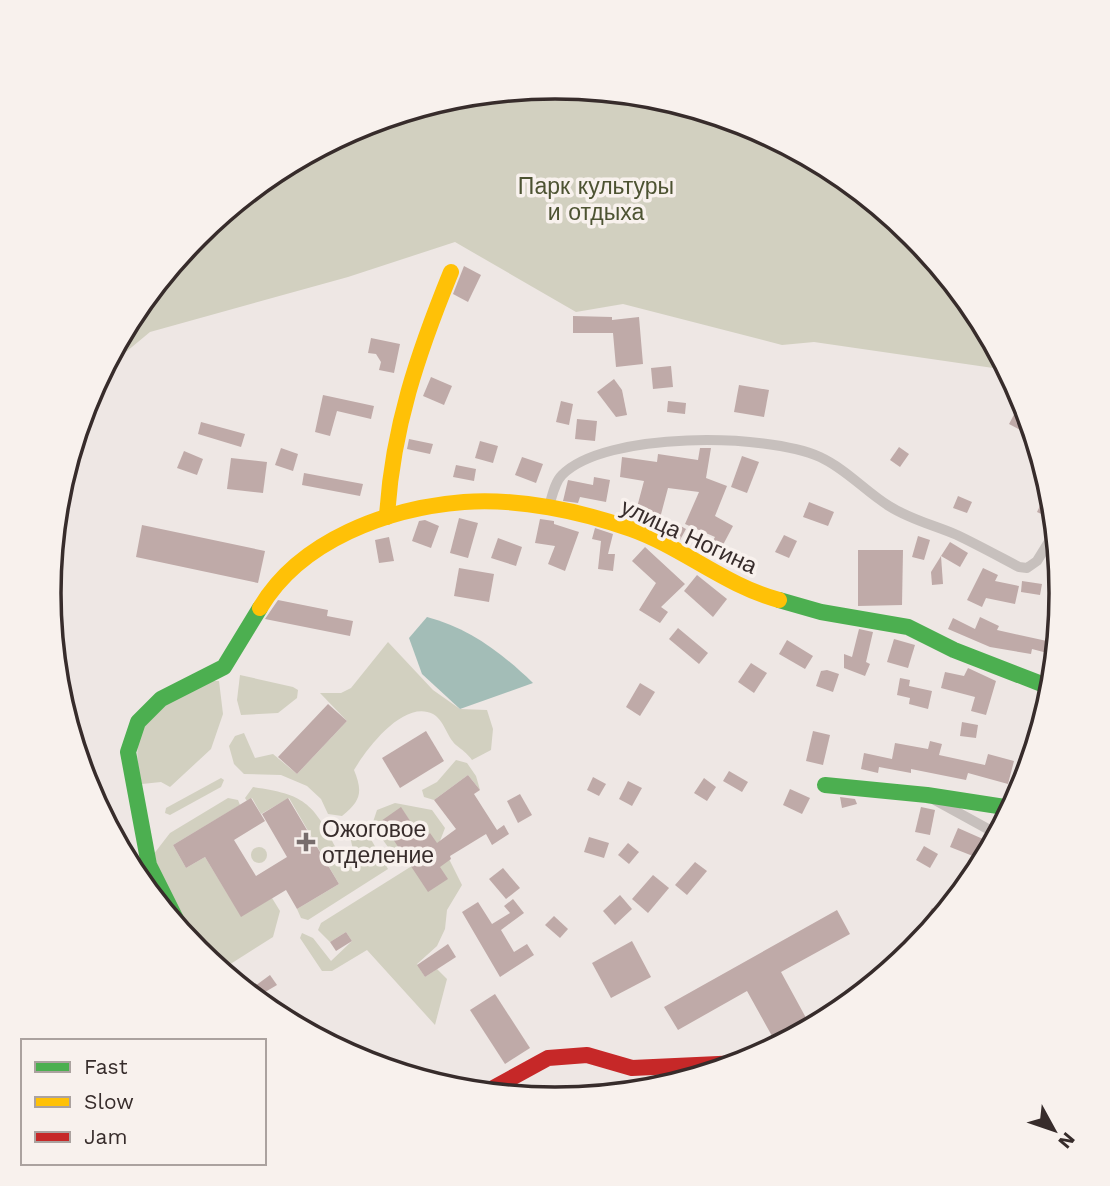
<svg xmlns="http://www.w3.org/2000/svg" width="1110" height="1186" viewBox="0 0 1110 1186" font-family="'Work Sans',sans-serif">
  <rect width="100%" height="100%" fill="#eee7e4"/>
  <g fill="#d2d0c0">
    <path d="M 555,87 L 654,97 L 749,126 L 836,173 L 913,236 L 976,312 L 1007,370 L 814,342 L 782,345 L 623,304 L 576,312 L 455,242 L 348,277 L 150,332 L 103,371 C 113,351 123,328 136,310 C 215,200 323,128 455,97 C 487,90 523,90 555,87 Z"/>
    <path d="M 388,642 L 433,690 L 460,709 L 487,710 L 493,729 L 491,750 L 472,760 C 467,753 462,750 456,745 C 447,737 444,720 433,714 C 404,699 367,748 354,770 C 363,792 361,801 342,816 L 328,814 L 321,799 L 307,786 L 281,775 L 244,774 L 234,764 L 229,746 L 235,736 L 244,733 L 255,758 L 273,754 L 297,774 L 347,721 L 320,693 L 341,693 L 351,688 Z"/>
    <path d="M 240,675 L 293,687 L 298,690 L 297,698 L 278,713 L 241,715 L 237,700 Z"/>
    <path d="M 213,681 L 219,681 L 223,714 L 211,749 L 170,787 L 161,782 L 142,784 C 124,717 160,706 213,681 Z"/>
    <path d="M 456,760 L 467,763 L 476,776 L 480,790 L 468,775 L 434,800 L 424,797 L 422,790 L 437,782 Z"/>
    <path d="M 221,778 L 224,780 L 221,787 L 170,815 L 165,813 L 166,808 Z"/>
    <path d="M 253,787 C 303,794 313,802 336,848 L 332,854 L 334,860 L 351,857 L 353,850 L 350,836 L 361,822 L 388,869 L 308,920 L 301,918 L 297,909 L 339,884 L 289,798 L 261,814 L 252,798 L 247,801 L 245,798 Z"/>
    <path d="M 228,798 L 238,800 L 240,805 L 173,845 L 186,868 L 205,857 L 241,916 L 272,898 L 280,911 L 273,937 L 221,970 C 187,942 171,895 153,855 L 170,833 Z"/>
    <path d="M 395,803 L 432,810 L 445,828 L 440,841 L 462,885 L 447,910 L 445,929 L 437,946 L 417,964 L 425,977 L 437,969 L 447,979 L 435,1025 L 367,950 L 332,971 L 322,971 L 300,938 L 302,933 L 313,938 L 331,961 L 352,941 L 346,932 L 330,942 L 318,930 L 321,923 L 431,854 L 430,833 L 422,839 L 401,808 L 407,860 L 396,858 L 372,825 L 377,810 Z"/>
    <circle cx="259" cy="855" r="8"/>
  </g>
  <path fill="#a3bdb7" d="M 427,617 C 469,628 502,653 533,683 L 460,709 L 422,674 L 409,638 Z"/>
  <g fill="#bfaaa8">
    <path d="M 464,266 L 481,275 L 468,302 L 453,294 Z"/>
    <path d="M 573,316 L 612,317 L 612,320 L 639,317 L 643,364 L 616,367 L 613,333 L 573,333 Z"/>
    <path d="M 371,338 L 400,344 L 394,373 L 379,370 L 381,362 L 376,354 L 368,353 Z"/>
    <path d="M 671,366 L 673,387 L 653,389 L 651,368 Z"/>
    <path d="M 431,377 L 452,386 L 444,405 L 423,396 Z"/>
    <path d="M 614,379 L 622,390 L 627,415 L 616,417 L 597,392 Z"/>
    <path d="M 739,385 L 769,390 L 764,417 L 734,412 Z"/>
    <path d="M 323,395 L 374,406 L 371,419 L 337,411 L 330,436 L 315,432 Z"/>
    <path d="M 561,401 L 573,404 L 569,425 L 556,422 Z"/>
    <path d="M 668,401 L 686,403 L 685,414 L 667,412 Z"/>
    <path d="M 1017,409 L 1028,418 L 1022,431 L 1009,424 Z"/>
    <path d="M 577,419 L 597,421 L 595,441 L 575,439 Z"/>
    <path d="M 201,422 L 245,434 L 241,447 L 198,434 Z"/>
    <path d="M 409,439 L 433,444 L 430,454 L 407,449 Z"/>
    <path d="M 480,441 L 498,446 L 493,463 L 475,458 Z"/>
    <path d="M 899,447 L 909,454 L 900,467 L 890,460 Z"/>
    <path d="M 281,448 L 298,454 L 293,471 L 275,465 Z"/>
    <path d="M 700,448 L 711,448 L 706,478 L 727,486 L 715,516 L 733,526 L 716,558 L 706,553 L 715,537 L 685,524 L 699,492 L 668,488 L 660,518 L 636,511 L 644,481 L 620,477 L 622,457 L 657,462 L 658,454 L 698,460 Z"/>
    <path d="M 184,451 L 203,459 L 197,475 L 177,468 Z"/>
    <path d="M 742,456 L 759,462 L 747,493 L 731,487 Z"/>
    <path d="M 522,457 L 543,464 L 536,483 L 515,475 Z"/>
    <path d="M 231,458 L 267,462 L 263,493 L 227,489 Z"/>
    <path d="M 456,465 L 476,469 L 474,481 L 453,477 Z"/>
    <path d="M 304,473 L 363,484 L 360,496 L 302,485 Z"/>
    <path d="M 594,477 L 610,480 L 606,502 L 580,497 L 578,503 L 563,501 L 568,480 L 593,485 Z"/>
    <path d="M 1049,487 L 1051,495 L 1054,520 L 1037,512 Z"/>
    <path d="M 958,496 L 972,502 L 967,513 L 953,508 Z"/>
    <path d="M 809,502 L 834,512 L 828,526 L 803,517 Z"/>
    <path d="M 459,518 L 478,523 L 468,558 L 450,553 Z"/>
    <path d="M 540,519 L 554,521 L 554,524 L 579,532 L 565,571 L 548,564 L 555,546 L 535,543 Z"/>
    <path d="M 425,520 L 439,526 L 431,548 L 412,541 L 419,521 Z"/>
    <path d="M 673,522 L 686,529 L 680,540 L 667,532 Z"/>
    <path d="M 142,525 L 265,551 L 258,583 L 136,557 Z"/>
    <path d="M 595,528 L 613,534 L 608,554 L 615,554 L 613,571 L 598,569 L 601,541 L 592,539 Z"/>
    <path d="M 784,535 L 797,541 L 789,558 L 775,552 Z"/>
    <path d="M 918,536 L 930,540 L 924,560 L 912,557 Z"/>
    <path d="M 389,537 L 394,561 L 379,563 L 375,540 Z"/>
    <path d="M 498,538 L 522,547 L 516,566 L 491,558 Z"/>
    <path d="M 950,542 L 968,553 L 960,567 L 941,556 Z"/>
    <path d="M 645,547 L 685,584 L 661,607 L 668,612 L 660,623 L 639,610 L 656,583 L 632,561 Z"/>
    <path d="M 858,550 L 903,550 L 902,605 L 858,606 Z"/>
    <path d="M 941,556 L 943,584 L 932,585 L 931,572 Z"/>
    <path d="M 459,568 L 494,574 L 489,602 L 454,596 Z"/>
    <path d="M 983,568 L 998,575 L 995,581 L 1019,586 L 1015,604 L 986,598 L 982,607 L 967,600 Z"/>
    <path d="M 697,575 L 727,599 L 713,617 L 684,591 Z"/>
    <path d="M 1022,581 L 1042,584 L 1040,595 L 1021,592 Z"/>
    <path d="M 278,600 L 328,610 L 327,616 L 353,621 L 350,636 L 265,619 Z"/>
    <path d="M 980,617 L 999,626 L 997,630 L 1056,643 L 1055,655 L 1032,649 L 1031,654 L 990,647 L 948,629 L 953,618 L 975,629 Z"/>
    <path d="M 678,628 L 708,653 L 699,664 L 669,639 Z"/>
    <path d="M 859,629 L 873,632 L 866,662 L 870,664 L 865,676 L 844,668 L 844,654 L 852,657 Z"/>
    <path d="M 894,639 L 915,645 L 908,668 L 887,662 Z"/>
    <path d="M 787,640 L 813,656 L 805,669 L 779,654 Z"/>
    <path d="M 751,663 L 767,673 L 754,693 L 738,682 Z"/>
    <path d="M 968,668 L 996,681 L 986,715 L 971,711 L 975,697 L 941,688 L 945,672 L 964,676 Z"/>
    <path d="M 827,670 L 839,674 L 833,692 L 816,686 L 821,671 Z"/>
    <path d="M 900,678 L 910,680 L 909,686 L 932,691 L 928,709 L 909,704 L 910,698 L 897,695 Z"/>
    <path d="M 640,683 L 655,692 L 640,716 L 626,707 Z"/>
    <path d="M 328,704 L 347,721 L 297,774 L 278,757 Z"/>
    <path d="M 962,722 L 978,725 L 976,738 L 960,736 Z"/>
    <path d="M 426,731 L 444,761 L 400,788 L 382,758 Z"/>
    <path d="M 813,731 L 830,735 L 823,765 L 806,761 Z"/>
    <path d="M 930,741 L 942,744 L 939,755 L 985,765 L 988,754 L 1014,761 L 1008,784 L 968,773 L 966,780 L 911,769 L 911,773 L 879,767 L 878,773 L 861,769 L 864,753 L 892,759 L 895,743 L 928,749 Z"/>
    <path d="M 729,771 L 748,782 L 742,792 L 723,781 Z"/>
    <path d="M 468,775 L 480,790 L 474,794 L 497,830 L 504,825 L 509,834 L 492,845 L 486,834 L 450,856 L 451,859 L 440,867 L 448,879 L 428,892 L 381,821 L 401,807 L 422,839 L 430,833 L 437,843 L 456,829 L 434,800 Z"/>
    <path d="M 593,777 L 606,784 L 599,796 L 587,790 Z"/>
    <path d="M 704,778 L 716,787 L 707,801 L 694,793 Z"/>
    <path d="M 628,781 L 642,788 L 632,806 L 619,799 Z"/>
    <path d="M 790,789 L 810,798 L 802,814 L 783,805 Z"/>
    <path d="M 520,794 L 532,815 L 518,823 L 507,801 Z"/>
    <path d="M 840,797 L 855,799 L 857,804 L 842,808 Z"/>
    <path d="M 251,798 L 265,821 L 234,840 L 256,876 L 287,857 L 262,814 L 288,798 L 339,884 L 297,909 L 286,890 L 241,917 L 205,857 L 186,868 L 173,845 Z"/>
    <path d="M 921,807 L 935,810 L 930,835 L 915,832 Z"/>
    <path d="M 958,828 L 992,843 L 983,860 L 950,847 Z"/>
    <path d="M 589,837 L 609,843 L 604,858 L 584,852 Z"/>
    <path d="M 628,843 L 639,852 L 629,864 L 618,855 Z"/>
    <path d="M 924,846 L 938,854 L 930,868 L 916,860 Z"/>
    <path d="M 695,862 L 707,871 L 687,895 L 675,885 Z"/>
    <path d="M 503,868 L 520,888 L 506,899 L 489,879 Z"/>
    <path d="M 653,875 L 669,888 L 648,913 L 632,899 Z"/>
    <path d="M 620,895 L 632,909 L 615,925 L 603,911 Z"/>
    <path d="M 513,899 L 524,913 L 501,930 L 514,952 L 527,944 L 534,955 L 500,977 L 462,912 L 478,902 L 492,924 L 510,913 L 504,906 Z"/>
    <path d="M 932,908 L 943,914 L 930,930 L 922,925 Z"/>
    <path d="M 837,910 L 850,934 L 781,972 L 811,1027 L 777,1045 L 747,991 L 678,1030 L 664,1007 Z"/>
    <path d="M 554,916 L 568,929 L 560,938 L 545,925 Z"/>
    <path d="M 346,932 L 352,941 L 336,951 L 330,942 Z"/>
    <path d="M 632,941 L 651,977 L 611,998 L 592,963 Z"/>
    <path d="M 448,944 L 456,957 L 425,977 L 417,965 Z"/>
    <path d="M 270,975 L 277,985 L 255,998 L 247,992 Z"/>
    <path d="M 495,994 L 530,1048 L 505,1064 L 470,1010 Z"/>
  </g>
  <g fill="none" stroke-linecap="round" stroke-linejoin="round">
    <g stroke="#c7c0bd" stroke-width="10">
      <path d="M 548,509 C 552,498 554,483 562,475 C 605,431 767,433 820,457 C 846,469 865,491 889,506 C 911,520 934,525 957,535 C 978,545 998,556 1019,567 L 1027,568 L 1037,561 L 1055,532"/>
      <path d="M 935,800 L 997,834"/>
    </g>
    <g stroke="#4caf50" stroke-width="16">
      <path d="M 779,600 L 821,612 L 908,627 L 954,650 L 1052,688"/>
      <path d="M 825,785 L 927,795 L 1011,808"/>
      <path d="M 183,933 L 149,865 L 128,752 L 138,722 L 161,699 L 224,667 L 260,608"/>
    </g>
    <g stroke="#ffc107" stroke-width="16">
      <path d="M 387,517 C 392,429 418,353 451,272"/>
      <path d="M 260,608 C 300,540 388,508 464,502 C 518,498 581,511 631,529 C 682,547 726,586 779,600"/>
    </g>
    <path stroke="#c62828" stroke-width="16" d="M 486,1092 L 548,1058 L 587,1055 L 632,1068 L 740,1063"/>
  </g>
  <path fill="#776d6c" stroke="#f8f1ed" stroke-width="2.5" d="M302.5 831.5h7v7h7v7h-7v7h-7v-7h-7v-7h7z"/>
  <g text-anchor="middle" stroke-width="7" stroke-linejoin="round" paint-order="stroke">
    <g font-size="23" fill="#4d5332" stroke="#f8f1ed">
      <text x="596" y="194">Парк культуры<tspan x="596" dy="26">и отдыха</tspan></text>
    </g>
    <g font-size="23" fill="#372c2b" stroke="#f8f1ed">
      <text transform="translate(689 536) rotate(25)" y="8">улица Ногина</text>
    </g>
    <g font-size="23" fill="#372c2b" stroke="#f8f1ed" text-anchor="start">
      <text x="322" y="837">Ожоговое<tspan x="322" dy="26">отделение</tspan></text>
    </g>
  </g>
  <path d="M0 0H1110V1186H0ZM61 593a494 494 0 1 1 988 0a494 494 0 1 1-988 0Z" fill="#f8f1ed" fill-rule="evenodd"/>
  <path fill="none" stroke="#372c2b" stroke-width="3.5" d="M61 593a494 494 0 1 1 988 0a494 494 0 1 1-988 0Z"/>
  <rect x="21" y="1039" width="245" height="126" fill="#f8f1ed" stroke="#aba29f" stroke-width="2"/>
  <rect x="35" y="1062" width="35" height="10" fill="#4caf50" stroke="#aba29f" stroke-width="2"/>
  <text x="84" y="1074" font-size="21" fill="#372c2b">Fast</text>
  <rect x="35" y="1097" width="35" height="10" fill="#ffc107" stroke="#aba29f" stroke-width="2"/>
  <text x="84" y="1109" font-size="21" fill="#372c2b">Slow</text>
  <rect x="35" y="1132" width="35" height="10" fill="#c62828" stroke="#aba29f" stroke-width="2"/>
  <text x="84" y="1144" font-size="21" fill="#372c2b">Jam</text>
  <g transform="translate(1054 1130) rotate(130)" stroke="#f8f1ed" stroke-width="5" paint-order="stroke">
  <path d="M0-5L12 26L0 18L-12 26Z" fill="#372c2b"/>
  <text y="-10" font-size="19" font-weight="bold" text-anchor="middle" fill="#372c2b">N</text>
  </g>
</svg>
